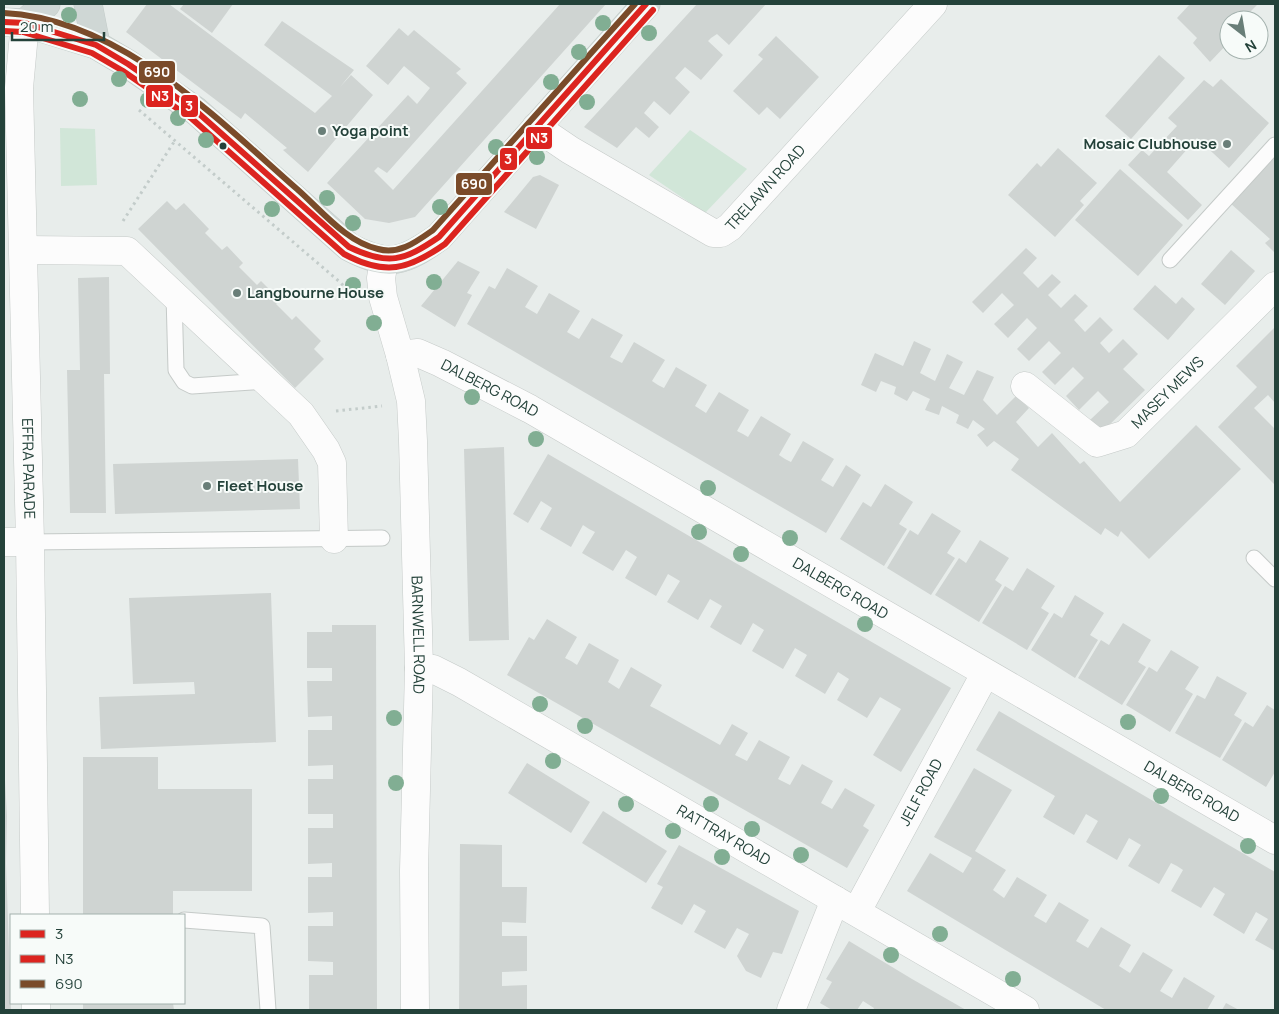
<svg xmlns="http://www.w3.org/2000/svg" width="1279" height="1014" viewBox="0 0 1279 1014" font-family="Manrope,sans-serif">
  <rect width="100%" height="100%" fill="#e8edeb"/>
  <g fill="#d1e6d8">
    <path d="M 60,128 L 95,129 L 97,185 L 61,186 Z"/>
    <path d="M 690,130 L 747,169 L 705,213 L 649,175 Z"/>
  </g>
  <g fill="#cfd4d2">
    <path d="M 147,4 L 169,4 L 315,113 L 332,96 L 264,45 L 282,21 L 354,70 L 340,87 L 351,75 L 373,95 L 308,172 L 283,150 L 287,148 L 245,113 L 241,119 L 126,32 Z"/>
    <path d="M 184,4 L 233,4 L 212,33 L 180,9 Z"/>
    <path d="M 560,4 L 606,4 L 415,217 L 389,223 L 365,219 L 327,183 L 408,95 L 417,104 L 430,88 L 404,66 L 388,85 L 366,66 L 399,28 L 408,36 L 414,30 L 461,69 L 456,73 L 467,83 L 387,173 L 378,167 L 374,171 L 393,190 Z"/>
    <path d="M 697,4 L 766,4 L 729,45 L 717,34 L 711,38 L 708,41 L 723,55 L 701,80 L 685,67 L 675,78 L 690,92 L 670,115 L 654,101 L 644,113 L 659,127 L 649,138 L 636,127 L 617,148 L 584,127 Z"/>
    <path d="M 1190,4 L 1258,4 L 1242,20 L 1229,20 L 1229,42 L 1210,62 L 1193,43 L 1197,38 L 1177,18 Z"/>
    <path d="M 776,36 L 819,77 L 780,119 L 767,107 L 759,115 L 733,91 L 763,59 L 758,55 Z"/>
    <path d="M 1159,55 L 1185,78 L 1131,139 L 1105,116 Z"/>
    <path d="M 1221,79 L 1269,123 L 1229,168 L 1197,138 L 1167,172 L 1202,205 L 1188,220 L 1128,165 L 1142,150 L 1149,156 L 1177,126 L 1168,118 L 1204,80 L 1213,87 Z"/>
    <path d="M 1058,148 L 1097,183 L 1080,201 L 1084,205 L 1055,237 L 1008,195 L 1037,163 L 1041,167 Z"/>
    <path d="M 1275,152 L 1275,253 L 1265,243 L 1270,239 L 1229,202 Z"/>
    <path d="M 1120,169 L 1183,225 L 1138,276 L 1075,220 Z"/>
    <path d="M 540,175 L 559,185 L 536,229 L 504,212 L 533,177 Z"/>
    <path d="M 167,201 L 176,210 L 184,203 L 209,229 L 205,233 L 222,250 L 227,246 L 243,263 L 239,267 L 257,285 L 261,281 L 280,300 L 276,304 L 292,320 L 296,316 L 321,341 L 314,349 L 324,359 L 295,388 L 138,229 Z"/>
    <path d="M 1026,248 L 1037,258 L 1023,273 L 1038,288 L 1052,274 L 1061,282 L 1048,295 L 1061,308 L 1075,294 L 1088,306 L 1074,320 L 1085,332 L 1100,317 L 1113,330 L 1100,343 L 1109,353 L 1123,339 L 1138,354 L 1123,369 L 1145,390 L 1102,432 L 1090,420 L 1109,402 L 1098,391 L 1079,410 L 1066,396 L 1084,378 L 1073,367 L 1055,385 L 1042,372 L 1061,353 L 1049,341 L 1029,361 L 1017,349 L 1037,328 L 1027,318 L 1008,338 L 994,324 L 1014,305 L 1002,293 L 983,313 L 972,302 Z"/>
    <path d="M 1231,250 L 1255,271 L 1225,305 L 1201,284 Z"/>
    <path d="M 458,261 L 480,272 L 467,293 L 472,295 L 455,327 L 421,306 Z"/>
    <path d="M 507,268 L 538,286 L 525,307 L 537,314 L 549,293 L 580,311 L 567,332 L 579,339 L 592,318 L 623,335 L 610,357 L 622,363 L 634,342 L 665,360 L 652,381 L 658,385 L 664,388 L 676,367 L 707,385 L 695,406 L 706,413 L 719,392 L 749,410 L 737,431 L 743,434 L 748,437 L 761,416 L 791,434 L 779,455 L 785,459 L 791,462 L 803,441 L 834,459 L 821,480 L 833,487 L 846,465 L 861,475 L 826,533 L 467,324 L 489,286 L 495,289 Z"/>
    <path d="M 109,277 L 110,374 L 104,374 L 106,513 L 70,513 L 67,370 L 80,370 L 78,278 Z"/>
    <path d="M 1155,285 L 1176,304 L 1182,297 L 1195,309 L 1168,340 L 1133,309 Z"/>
    <path d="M 1275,327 L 1275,403 L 1268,395 L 1254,408 L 1275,429 L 1275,485 L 1218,427 L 1257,387 L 1236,366 Z"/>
    <path d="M 914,341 L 931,349 L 920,373 L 935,381 L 947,354 L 963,362 L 949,388 L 964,395 L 977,370 L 994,377 L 983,400 L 997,415 L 1016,396 L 1029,408 L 1016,422 L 1038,447 L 1052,433 L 1080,464 L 1084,461 L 1120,502 L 1196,425 L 1241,469 L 1149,559 L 1121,531 L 1118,537 L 1105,528 L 1101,535 L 1011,470 L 1019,459 L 994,441 L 987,447 L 977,435 L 985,429 L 973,420 L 968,429 L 956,423 L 959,415 L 942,406 L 939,415 L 925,410 L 930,399 L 913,391 L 907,401 L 894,394 L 896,387 L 881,381 L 876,392 L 861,385 L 875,353 L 903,366 Z"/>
    <path d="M 504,447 L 509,640 L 469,641 L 464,449 Z"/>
    <path d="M 548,454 L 951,688 L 901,772 L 873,755 L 901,709 L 880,697 L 867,718 L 837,700 L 849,679 L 838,672 L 825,694 L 795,676 L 807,655 L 795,648 L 783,669 L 752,651 L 764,630 L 753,623 L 741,645 L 725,636 L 710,627 L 722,606 L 710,599 L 698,620 L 667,602 L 680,581 L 668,574 L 656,596 L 625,578 L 637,557 L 626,550 L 613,571 L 582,553 L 595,532 L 589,529 L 583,525 L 571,547 L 540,529 L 552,508 L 541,501 L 528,523 L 513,514 Z"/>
    <path d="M 298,459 L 300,509 L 115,514 L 113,464 Z"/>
    <path d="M 885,484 L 913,502 L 899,524 L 907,529 L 884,566 L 840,539 L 863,502 L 871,507 Z"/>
    <path d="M 932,513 L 961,531 L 947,553 L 955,558 L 931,595 L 887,568 L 910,530 L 918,535 Z"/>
    <path d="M 980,540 L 1009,558 L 995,580 L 1002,585 L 979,622 L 935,595 L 959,558 L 966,563 Z"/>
    <path d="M 1027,568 L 1055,586 L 1041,608 L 1049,613 L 1027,650 L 982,623 L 1005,586 L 1013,591 Z"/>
    <path d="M 271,593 L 276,742 L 101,749 L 99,697 L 195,694 L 194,682 L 133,684 L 129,598 Z"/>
    <path d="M 1075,595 L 1104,613 L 1090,635 L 1098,640 L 1075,678 L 1031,650 L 1054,613 L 1062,618 Z"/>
    <path d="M 547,619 L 577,637 L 565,658 L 571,661 L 577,665 L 589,643 L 619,660 L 608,682 L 619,689 L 631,667 L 662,685 L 650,706 L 656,709 L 720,745 L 732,724 L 748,733 L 735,755 L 747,761 L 759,740 L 790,757 L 778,779 L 790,785 L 802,764 L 833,781 L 821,803 L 832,809 L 845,788 L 875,805 L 863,826 L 869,830 L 847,868 L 507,675 L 529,637 L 534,640 Z"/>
    <path d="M 1123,623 L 1151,640 L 1138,662 L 1146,667 L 1122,705 L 1078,678 L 1101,640 L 1109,645 Z"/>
    <path d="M 332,625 L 376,625 L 377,1010 L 309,1010 L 309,975 L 333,975 L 333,962 L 308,961 L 308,926 L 333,926 L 333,912 L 308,913 L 308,877 L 332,877 L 332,863 L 308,864 L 308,828 L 333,828 L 333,814 L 308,814 L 308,779 L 333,779 L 333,765 L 308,766 L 308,730 L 332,730 L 332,716 L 308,717 L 307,681 L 332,681 L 332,668 L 307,668 L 307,632 L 332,632 Z"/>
    <path d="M 1171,650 L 1199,667 L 1185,689 L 1193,694 L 1170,732 L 1126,705 L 1149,667 L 1157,672 Z"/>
    <path d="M 1217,676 L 1247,693 L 1234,715 L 1242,720 L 1220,758 L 1175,733 L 1197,695 L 1205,699 Z"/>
    <path d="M 1267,705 L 1275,710 L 1275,772 L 1266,787 L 1222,760 L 1245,722 L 1253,727 Z"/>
    <path d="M 999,711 L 1275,872 L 1275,951 L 1255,940 L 1268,919 L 1256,912 L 1244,934 L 1213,915 L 1225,894 L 1219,890 L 1214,887 L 1201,908 L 1171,891 L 1183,870 L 1177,866 L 1171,863 L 1159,884 L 1128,866 L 1141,845 L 1129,838 L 1117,860 L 1086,842 L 1098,821 L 1086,814 L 1074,835 L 1043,817 L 1055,796 L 976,750 Z"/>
    <path d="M 83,757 L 158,757 L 158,789 L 252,789 L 252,891 L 173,891 L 173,915 L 83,915 Z"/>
    <path d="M 4,762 L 7,816 L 6,863 L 11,1010 L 4,1010 Z"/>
    <path d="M 527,763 L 590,802 L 571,833 L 508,793 Z"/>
    <path d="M 974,768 L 1012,790 L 975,851 L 1006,870 L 993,890 L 1004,898 L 1017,877 L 1047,895 L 1034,916 L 1046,923 L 1059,902 L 1089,920 L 1076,941 L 1088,948 L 1101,927 L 1131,945 L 1119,966 L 1130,973 L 1143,952 L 1173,970 L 1160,991 L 1172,998 L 1184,977 L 1215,996 L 1207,1010 L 1106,1010 L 907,891 L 930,853 L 963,873 L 972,858 L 934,837 Z"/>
    <path d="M 603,811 L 667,851 L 646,883 L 582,843 Z"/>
    <path d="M 460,844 L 502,845 L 502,887 L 527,887 L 526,923 L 502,922 L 502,936 L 527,936 L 527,971 L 502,972 L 502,986 L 527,985 L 527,1010 L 459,1010 Z"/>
    <path d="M 679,845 L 799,911 L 782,954 L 773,952 L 761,978 L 746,971 L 737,956 L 749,934 L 737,928 L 725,949 L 694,932 L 706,911 L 694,904 L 682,925 L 651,908 L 663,887 L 657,884 Z"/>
    <path d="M 849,941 L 912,979 L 966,1010 L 873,1010 L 874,1008 L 863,1001 L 857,1010 L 832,1010 L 820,1003 L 832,982 L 826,979 Z"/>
    <path d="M 83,1003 L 173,1003 L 174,1010 L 83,1010 Z"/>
    <path d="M 1226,1003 L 1239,1010 L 1222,1010 Z"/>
  </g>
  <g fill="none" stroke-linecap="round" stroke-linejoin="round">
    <g stroke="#c5cac8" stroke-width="17">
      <g id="lane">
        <path d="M 1170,260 L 1275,145"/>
        <path d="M 174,295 L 176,370 L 184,382 L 192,386 L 265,381"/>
        <path d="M 30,542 L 382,538"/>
        <path d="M 1254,558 L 1275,579"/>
        <path d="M 184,920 L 262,926 L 268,1010"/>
      </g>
    </g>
    <g stroke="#c5cac8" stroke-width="29">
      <g id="street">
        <path id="s1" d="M 25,23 L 19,88 L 30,542 L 35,915"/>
        <path id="s2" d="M 536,127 L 570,150 L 713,233 L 721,233 L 730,227 L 933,4"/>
        <path d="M 24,250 L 127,251 L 301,414 L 326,450 L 332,463 L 334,539"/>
        <path id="s3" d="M 384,261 L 381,278 L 383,297 L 400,355 L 411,401 L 413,441 L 419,668 L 414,871 L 415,1010"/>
        <path id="s4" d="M 400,355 L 418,353 L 441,363 L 530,409 L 1275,840"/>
        <path id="s5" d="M 1025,386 L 1097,443 L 1126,434 L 1275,286"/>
        <path d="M 4,542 L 30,542"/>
        <path id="s6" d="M 419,668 L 433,669 L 459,682 L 1025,1010"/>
        <path id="s7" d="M 857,911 L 985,674"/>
        <path d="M 36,1003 L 36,1010"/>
        <path d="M 791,1010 L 835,900"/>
      </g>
    </g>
    <g stroke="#c3ccc9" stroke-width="29">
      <g id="primary">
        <path d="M 88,4 L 96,45"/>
        <path d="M 4,22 L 25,23 L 96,45 L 128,64 L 196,111 L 349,247 C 389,268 404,262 439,237 L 646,4"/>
        <path d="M 25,23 L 46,4"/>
      </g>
    </g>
    <g stroke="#c3ccca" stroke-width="3" stroke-dasharray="2.5 4" stroke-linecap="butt">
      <path d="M 139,110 L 341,283 L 352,295"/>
      <path d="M 123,221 L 174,142"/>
      <path d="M 336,411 L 382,406"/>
    </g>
    <use href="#lane" stroke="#fcfcfc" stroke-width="15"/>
    <use href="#street" stroke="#fcfcfc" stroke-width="28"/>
    <use href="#primary" stroke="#cfd7d5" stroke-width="28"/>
    <g stroke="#f7fbf9" stroke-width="10">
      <path id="bus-1" d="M 4,22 L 25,23 L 96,45 L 128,64 L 196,111 L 349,247 C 388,266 404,261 439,237 L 646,4"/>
    </g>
    <g stroke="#f7fbf9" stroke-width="10">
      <path id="bus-2" d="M 4,31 L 23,32 L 92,53 L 123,71 L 191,118 L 344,254 C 385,276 408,270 445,244 L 653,10"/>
    </g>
    <g stroke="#f7fbf9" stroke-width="10">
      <path id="bus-3" d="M 4,13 C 120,19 215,117 297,189 C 321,210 346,242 378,249 C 399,255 416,242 433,230 L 635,4"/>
    </g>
    <use href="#bus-1" stroke="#dc241f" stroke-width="6"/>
    <use href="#bus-2" stroke="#dc241f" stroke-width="6"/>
    <use href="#bus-3" stroke="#7a4b2a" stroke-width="6"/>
  </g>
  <g fill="#81ae93">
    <circle cx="69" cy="15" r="8"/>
    <circle cx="603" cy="23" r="8"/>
    <circle cx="649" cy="33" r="8"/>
    <circle cx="579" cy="52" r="8"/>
    <circle cx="119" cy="79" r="8"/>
    <circle cx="551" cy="82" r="8"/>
    <circle cx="80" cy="99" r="8"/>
    <circle cx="148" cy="100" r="8"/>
    <circle cx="587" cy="102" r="8"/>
    <circle cx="178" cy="118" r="8"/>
    <circle cx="206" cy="140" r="8"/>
    <circle cx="496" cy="147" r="8"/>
    <circle cx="537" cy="157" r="8"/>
    <circle cx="462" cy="183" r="8"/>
    <circle cx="327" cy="198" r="8"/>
    <circle cx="440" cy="207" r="8"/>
    <circle cx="272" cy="209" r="8"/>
    <circle cx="353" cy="223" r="8"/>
    <circle cx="434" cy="282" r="8"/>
    <circle cx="353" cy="285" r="8"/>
    <circle cx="374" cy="323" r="8"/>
    <circle cx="472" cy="397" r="8"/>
    <circle cx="536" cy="439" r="8"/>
    <circle cx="708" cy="488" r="8"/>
    <circle cx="699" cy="532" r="8"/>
    <circle cx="790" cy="538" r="8"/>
    <circle cx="741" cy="554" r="8"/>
    <circle cx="865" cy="624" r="8"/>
    <circle cx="540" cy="704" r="8"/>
    <circle cx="394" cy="718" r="8"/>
    <circle cx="1128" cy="722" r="8"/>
    <circle cx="585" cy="726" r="8"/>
    <circle cx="553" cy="761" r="8"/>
    <circle cx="396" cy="783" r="8"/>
    <circle cx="1161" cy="796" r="8"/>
    <circle cx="626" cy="804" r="8"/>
    <circle cx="711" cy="804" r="8"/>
    <circle cx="752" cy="829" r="8"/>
    <circle cx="673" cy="831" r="8"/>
    <circle cx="1248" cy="846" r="8"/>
    <circle cx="801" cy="855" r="8"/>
    <circle cx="722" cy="857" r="8"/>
    <circle cx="940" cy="934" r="8"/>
    <circle cx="891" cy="955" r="8"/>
    <circle cx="1013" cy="979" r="8"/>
  </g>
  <g fill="#697e78" stroke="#f7fbf9" stroke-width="2">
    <circle cx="322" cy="131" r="5"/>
    <circle cx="1227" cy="144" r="5"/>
    <circle cx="237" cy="293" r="5"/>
    <circle cx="207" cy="486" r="5"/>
  </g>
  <circle fill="#24423a" stroke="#f7fbf9" stroke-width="2" cx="223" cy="146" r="4.5"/>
  <g text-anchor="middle" stroke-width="4" stroke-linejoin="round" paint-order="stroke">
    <g font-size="15" font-weight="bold" fill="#24423a" stroke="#f7fbf9" text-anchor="start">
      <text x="332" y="136">Yoga point</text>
      <text x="1217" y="149" text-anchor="end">Mosaic Clubhouse</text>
      <text x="247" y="298">Langbourne House</text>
      <text x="217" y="491">Fleet House</text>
    </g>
    <g font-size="15" fill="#24423a" stroke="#f7fbf9">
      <text dy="5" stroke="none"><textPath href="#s2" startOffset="278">TRELAWN ROAD</textPath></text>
      <text dy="5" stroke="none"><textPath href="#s4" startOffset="98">DALBERG ROAD</textPath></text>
      <text dy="5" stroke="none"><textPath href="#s5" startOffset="181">MASEY MEWS</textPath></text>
      <text dy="5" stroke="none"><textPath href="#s1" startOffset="446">EFFRA PARADE</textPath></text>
      <text dy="5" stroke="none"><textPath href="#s4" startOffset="502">DALBERG ROAD</textPath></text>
      <text dy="5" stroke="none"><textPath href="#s3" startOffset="378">BARNWELL ROAD</textPath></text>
      <text dy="5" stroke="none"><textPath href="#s4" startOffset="908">DALBERG ROAD</textPath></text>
      <text dy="5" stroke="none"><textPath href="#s7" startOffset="135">JELF ROAD</textPath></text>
      <text dy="5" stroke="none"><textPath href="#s6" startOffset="349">RATTRAY ROAD</textPath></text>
    </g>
  </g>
  <g stroke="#f7fbf9" stroke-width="2">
    <rect x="138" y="60" width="38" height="24" rx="5" fill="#7a4b2a"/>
    <rect x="145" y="84" width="29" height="24" rx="5" fill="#dc241f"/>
    <rect x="180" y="94" width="19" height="24" rx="5" fill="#dc241f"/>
    <rect x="525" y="126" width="28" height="24" rx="5" fill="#dc241f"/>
    <rect x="499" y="147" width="19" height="24" rx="5" fill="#dc241f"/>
    <rect x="455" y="172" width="38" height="24" rx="5" fill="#7a4b2a"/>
  </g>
  <g font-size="14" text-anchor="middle" font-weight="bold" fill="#fff">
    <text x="157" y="77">690</text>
    <text x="160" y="101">N3</text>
    <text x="189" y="111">3</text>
    <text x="539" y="143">N3</text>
    <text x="508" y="164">3</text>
    <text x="474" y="189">690</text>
  </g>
  <rect width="1279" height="1014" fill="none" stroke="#24423a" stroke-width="10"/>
  <rect x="10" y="914" width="175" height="90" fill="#f7fbf9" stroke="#a3b1ad"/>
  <rect x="20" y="930" width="25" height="8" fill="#dc241f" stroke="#a3b1ad"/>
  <text x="55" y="939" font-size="15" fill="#24423a">3</text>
  <rect x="20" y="955" width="25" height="8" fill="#dc241f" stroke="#a3b1ad"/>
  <text x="55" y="964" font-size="15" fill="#24423a">N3</text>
  <rect x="20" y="980" width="25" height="8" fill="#7a4b2a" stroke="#a3b1ad"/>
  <text x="55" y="989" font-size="15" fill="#24423a">690</text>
  <g transform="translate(1244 35) rotate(149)"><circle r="24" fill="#f7fbf9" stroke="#a3b1ad"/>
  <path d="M0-4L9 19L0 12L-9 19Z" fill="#697e78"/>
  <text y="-8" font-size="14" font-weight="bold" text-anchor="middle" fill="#24423a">N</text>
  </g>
  <path d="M12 32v8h92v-8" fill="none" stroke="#24423a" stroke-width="2.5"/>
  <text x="20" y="32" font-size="15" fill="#24423a" stroke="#f7fbf9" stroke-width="4" paint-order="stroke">20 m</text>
</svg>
